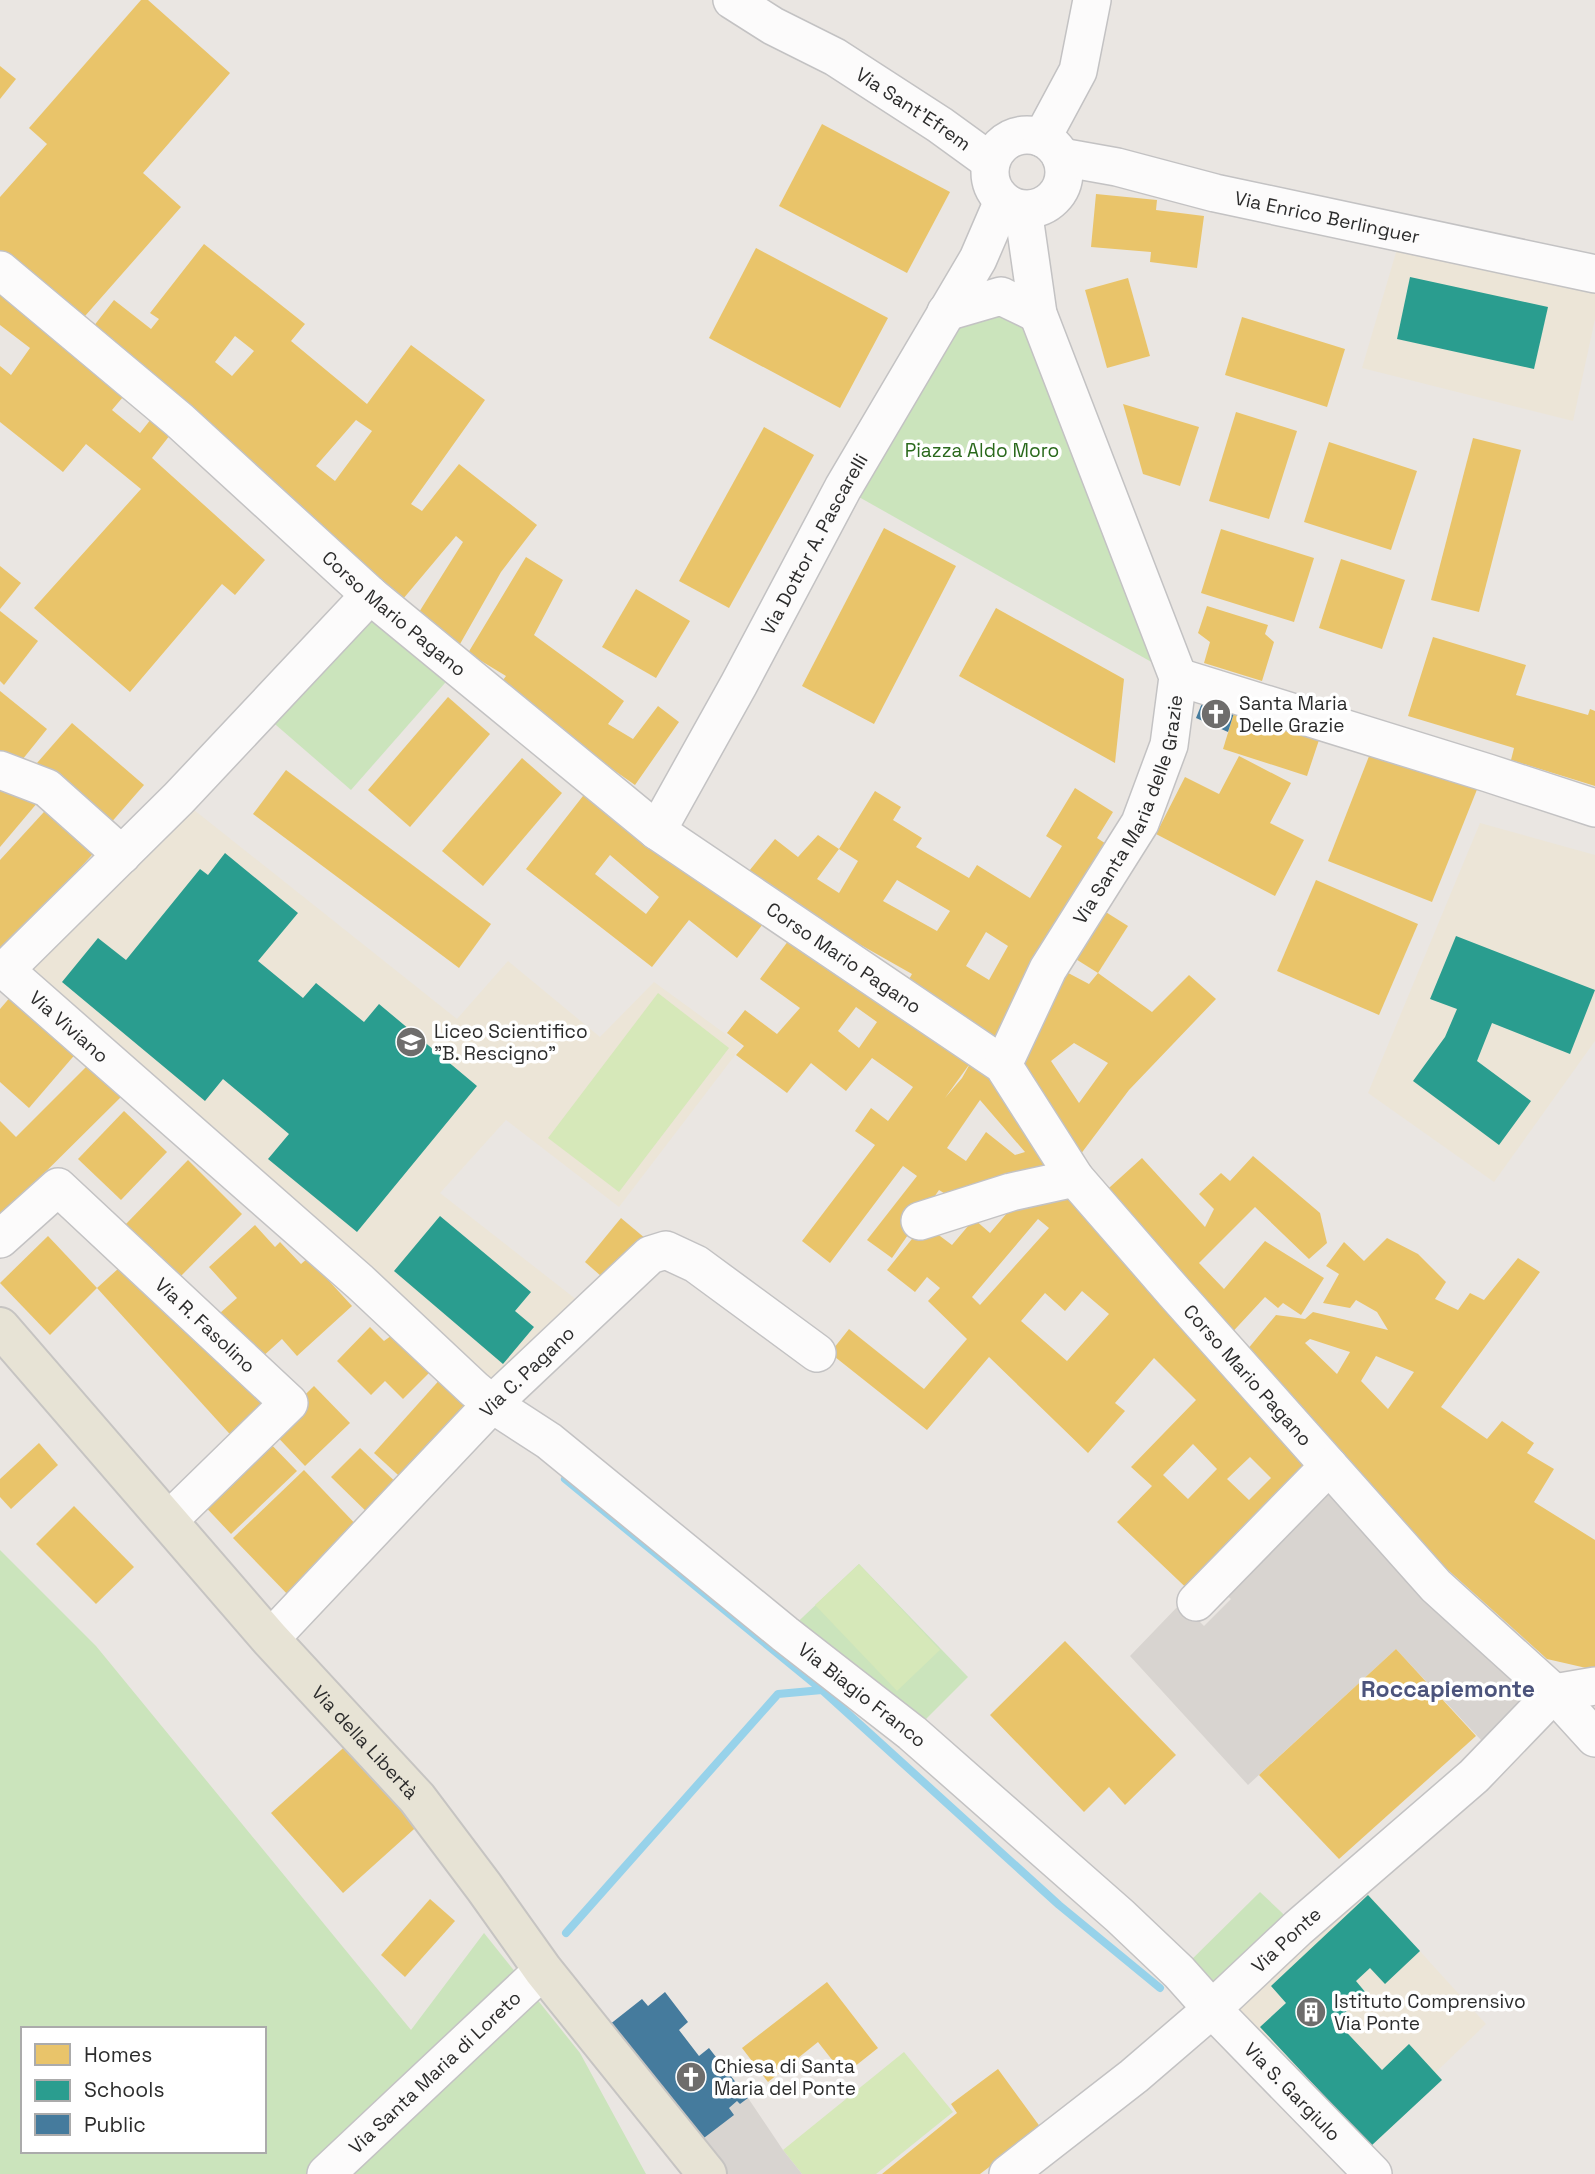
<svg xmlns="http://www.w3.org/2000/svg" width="1595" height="2174" viewBox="0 0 1595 2174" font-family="'Space Grotesk',sans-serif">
  <rect width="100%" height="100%" fill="#eae6e2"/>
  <g fill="#ece5d7">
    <path d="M 1402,232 L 1595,274 L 1595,319 L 1573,421 L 1362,368 Z"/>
    <path d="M 179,798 L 457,1019 L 508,961 L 600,1037 L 654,982 L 742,1046 L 619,1207 L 506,1120 L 440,1193 L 591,1311 L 492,1404 L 5,970 Z"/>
    <path d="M 1480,823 L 1595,855 L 1595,1041 L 1494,1182 L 1368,1093 Z"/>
    <path d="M 1356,1877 L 1369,1895 L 1486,2024 L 1436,2072 L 1442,2080 L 1371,2146 L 1212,2009 Z"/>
  </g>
  <g fill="#cbe4bc" fill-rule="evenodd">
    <path d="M 946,312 L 1038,314 L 1178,677 L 843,488 Z"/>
    <path d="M 370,595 L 459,667 L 351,790 L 261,712 Z"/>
    <path d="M 0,1550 L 96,1646 L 411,2030 L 484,1933 L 580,2053 L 646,2174 L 0,2174 ZM 23,2029 L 264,2029 L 264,2151 L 23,2151 Z"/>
    <path d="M 859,1564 L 968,1677 L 912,1733 L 785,1634 Z"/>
    <path d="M 1260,1892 L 1298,1928 L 1212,2009 L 1179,1972 Z"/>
  </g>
  <g fill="#d6e8b9">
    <path d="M 658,993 L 729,1048 L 619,1192 L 548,1138 Z"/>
    <path d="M 859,1564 L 940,1650 L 897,1691 L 815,1605 Z"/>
    <path d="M 904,2052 L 953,2112 L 876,2174 L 802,2174 L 783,2150 Z"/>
  </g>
  <g fill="#d8d4d0">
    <path d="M 1329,1466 L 1554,1693 L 1495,1755 L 1396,1649 L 1248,1785 L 1130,1656 L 1181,1603 L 1204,1626 L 1231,1599 L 1214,1584 Z"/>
    <path d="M 748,2098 L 783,2150 L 802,2174 L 707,2174 L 700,2141 L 733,2115 L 729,2108 L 737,2101 L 740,2104 Z"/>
  </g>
  <g fill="#e9c46a" fill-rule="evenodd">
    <path d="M 141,0 L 148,0 L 230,73 L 143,173 L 181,207 L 78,324 L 0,255 L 0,197 L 47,144 L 29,128 Z"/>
    <path d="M 0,66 L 16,79 L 0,99 Z"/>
    <path d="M 822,124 L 950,192 L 907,273 L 779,206 Z"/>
    <path d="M 1096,194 L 1157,200 L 1156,210 L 1204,216 L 1197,268 L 1150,262 L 1151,252 L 1091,247 Z"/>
    <path d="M 204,244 L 305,324 L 291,341 L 367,404 L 411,345 L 485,400 L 411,504 L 422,511 L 459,464 L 537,525 L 501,572 L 460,644 L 416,617 L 463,542 L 456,536 L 403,599 L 196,422 L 86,336 L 114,300 L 151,329 L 159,319 L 150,313 ZM 235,336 L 254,351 L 232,376 L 215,362 ZM 356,420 L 372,431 L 335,481 L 316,466 Z"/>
    <path d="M 756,248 L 888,318 L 840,408 L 709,338 Z"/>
    <path d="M 1128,278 L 1150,356 L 1107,368 L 1085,290 Z"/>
    <path d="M 0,287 L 128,391 L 112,410 L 140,433 L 155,414 L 174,430 L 152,458 L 265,560 L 235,595 L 222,584 L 130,692 L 34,608 L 141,489 L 86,444 L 63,472 L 0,422 L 0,366 L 11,375 L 30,348 L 0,325 Z"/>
    <path d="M 1242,317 L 1345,349 L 1327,407 L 1225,375 Z"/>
    <path d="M 1123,404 L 1199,427 L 1180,486 L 1143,474 Z"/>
    <path d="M 1236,412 L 1297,431 L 1269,519 L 1209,501 Z"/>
    <path d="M 764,427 L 814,455 L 729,608 L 679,581 Z"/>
    <path d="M 1473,438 L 1521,450 L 1479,612 L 1431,600 Z"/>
    <path d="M 1329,442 L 1417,471 L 1391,550 L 1304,522 Z"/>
    <path d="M 884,528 L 956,566 L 874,724 L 802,686 Z"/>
    <path d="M 1221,529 L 1314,558 L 1294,622 L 1201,593 Z"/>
    <path d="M 526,557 L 563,580 L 534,635 L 624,701 L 608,724 L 633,739 L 658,706 L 679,722 L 635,785 L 497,688 L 506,676 L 468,653 Z"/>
    <path d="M 1341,559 L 1405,580 L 1382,649 L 1319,628 Z"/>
    <path d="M 0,566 L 21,583 L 0,609 Z"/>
    <path d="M 636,589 L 690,621 L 656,678 L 602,647 Z"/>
    <path d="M 1207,606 L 1268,625 L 1265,634 L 1274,642 L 1262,681 L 1204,663 L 1210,642 L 1198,633 Z"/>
    <path d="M 996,608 L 1124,679 L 1115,763 L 959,676 Z"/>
    <path d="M 0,611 L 38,641 L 4,685 L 0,681 Z"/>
    <path d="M 1433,637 L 1526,665 L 1516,695 L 1588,715 L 1590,709 L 1595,711 L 1595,786 L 1511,760 L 1514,748 L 1408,716 Z"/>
    <path d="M 0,691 L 47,729 L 14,770 L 0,758 Z"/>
    <path d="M 448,697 L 490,734 L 410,827 L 368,790 Z"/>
    <path d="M 1235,710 L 1320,737 L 1307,776 L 1223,749 Z"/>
    <path d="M 72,723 L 144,785 L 102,833 L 30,771 Z"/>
    <path d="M 1373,746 L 1478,787 L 1432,902 L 1328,861 Z"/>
    <path d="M 1239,756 L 1291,783 L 1270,823 L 1304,840 L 1275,896 L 1156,834 L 1185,777 L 1219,794 Z"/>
    <path d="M 522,758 L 562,793 L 483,886 L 442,851 Z"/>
    <path d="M 286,770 L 491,924 L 459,968 L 253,814 Z"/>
    <path d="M 0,778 L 38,802 L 0,847 Z"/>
    <path d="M 590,787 L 766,920 L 737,958 L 689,920 L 652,967 L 526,869 ZM 610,855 L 659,897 L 646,914 L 595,874 Z"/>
    <path d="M 1075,788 L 1113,812 L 1097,838 L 1114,849 L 1000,1043 L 904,988 L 912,974 L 822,923 L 745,876 L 775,839 L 798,857 L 818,835 L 839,849 L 817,879 L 839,893 L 858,861 L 839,849 L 875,791 L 901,807 L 893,820 L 922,838 L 916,847 L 969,878 L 977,865 L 1030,898 L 1062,846 L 1046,836 ZM 897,880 L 950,911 L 937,931 L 883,901 ZM 986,932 L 1008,946 L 989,980 L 966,966 Z"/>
    <path d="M 54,801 L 101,845 L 0,956 L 0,860 Z"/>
    <path d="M 1316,880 L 1418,924 L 1379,1015 L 1277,971 Z"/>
    <path d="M 1093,904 L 1128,926 L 1098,973 L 1063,951 Z"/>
    <path d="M 797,929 L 1013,1086 L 1065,1175 L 960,1203 L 939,1190 L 892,1258 L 867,1240 L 917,1176 L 903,1166 L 830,1263 L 802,1241 L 875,1145 L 855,1131 L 871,1108 L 888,1121 L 913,1087 L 872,1058 L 846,1091 L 811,1063 L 787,1093 L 736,1055 L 744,1046 L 727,1033 L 745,1010 L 777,1034 L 800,1008 L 760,979 ZM 856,1007 L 877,1022 L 859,1048 L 838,1031 ZM 971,1062 L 962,1078 L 945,1098 ZM 980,1100 L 1025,1152 L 1015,1155 L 986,1132 L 966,1161 L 947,1148 Z"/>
    <path d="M 1055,966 L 1089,984 L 1098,973 L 1152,1012 L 1189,975 L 1216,999 L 1129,1090 L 1074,1163 L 1007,1062 ZM 1074,1043 L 1108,1063 L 1079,1103 L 1051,1061 Z"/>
    <path d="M 12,995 L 78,1051 L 29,1108 L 0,1082 L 0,1009 Z"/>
    <path d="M 89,1064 L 122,1096 L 0,1217 L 0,1121 L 16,1137 Z"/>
    <path d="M 124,1111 L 167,1152 L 121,1200 L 78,1159 Z"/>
    <path d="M 1253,1156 L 1320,1213 L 1327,1243 L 1309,1259 L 1255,1207 L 1199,1263 L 1224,1289 L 1265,1241 L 1324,1278 L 1301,1315 L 1283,1303 L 1278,1308 L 1265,1297 L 1226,1339 L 1099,1197 L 1142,1158 L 1205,1227 L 1214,1209 L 1199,1194 L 1221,1173 L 1230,1181 Z"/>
    <path d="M 188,1160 L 242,1214 L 179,1278 L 125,1225 Z"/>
    <path d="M 1070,1182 L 1326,1465 L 1198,1599 L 1117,1522 L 1152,1486 L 1131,1467 L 1196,1400 L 1154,1358 L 1115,1403 L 1125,1411 L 1088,1453 L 989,1357 L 927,1430 L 830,1353 L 849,1329 L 924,1389 L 967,1339 L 928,1301 L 940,1288 L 927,1277 L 915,1292 L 887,1270 L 924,1224 L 952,1245 L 974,1219 L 990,1233 L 1026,1191 ZM 1038,1219 L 1049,1228 L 980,1305 L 972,1297 ZM 1082,1291 L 1109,1314 L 1067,1361 L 1021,1321 L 1045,1293 L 1065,1311 ZM 1193,1444 L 1217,1469 L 1188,1499 L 1163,1475 ZM 1250,1457 L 1271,1478 L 1249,1500 L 1227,1479 Z"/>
    <path d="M 621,1218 L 646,1239 L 609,1283 L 585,1262 Z"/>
    <path d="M 255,1225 L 275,1247 L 280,1242 L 301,1264 L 308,1258 L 352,1306 L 297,1356 L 282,1339 L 261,1358 L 220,1313 L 237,1298 L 209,1267 Z"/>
    <path d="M 48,1236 L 97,1288 L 50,1335 L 0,1283 Z"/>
    <path d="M 1387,1238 L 1418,1254 L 1446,1282 L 1435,1299 L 1458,1310 L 1470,1293 L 1484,1300 L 1518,1258 L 1540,1272 L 1441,1407 L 1487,1439 L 1502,1421 L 1534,1443 L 1527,1453 L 1554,1469 L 1534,1502 L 1595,1540 L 1595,1670 L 1547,1659 L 1407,1533 L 1242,1356 L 1276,1315 L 1305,1319 L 1313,1312 L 1388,1330 L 1377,1312 L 1356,1300 L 1350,1308 L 1323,1303 L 1339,1274 L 1326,1266 L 1344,1242 L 1364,1261 ZM 1310,1339 L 1350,1352 L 1337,1374 L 1305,1343 ZM 1376,1356 L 1414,1372 L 1388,1409 L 1361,1381 Z"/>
    <path d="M 131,1257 L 271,1411 L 237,1442 L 97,1288 Z"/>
    <path d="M 370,1327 L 384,1341 L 395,1333 L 432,1370 L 403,1399 L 385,1381 L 371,1395 L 337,1361 Z"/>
    <path d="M 443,1376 L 479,1409 L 409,1485 L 374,1453 Z"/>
    <path d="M 314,1386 L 350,1423 L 305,1466 L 270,1429 Z"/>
    <path d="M 264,1437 L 297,1471 L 231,1534 L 199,1500 Z"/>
    <path d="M 39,1443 L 58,1465 L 11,1509 L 0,1497 L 0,1479 Z"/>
    <path d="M 360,1448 L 404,1490 L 375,1520 L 331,1477 Z"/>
    <path d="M 304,1470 L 363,1532 L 292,1599 L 233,1538 Z"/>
    <path d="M 74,1506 L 134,1567 L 96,1604 L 36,1544 Z"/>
    <path d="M 1065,1641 L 1176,1755 L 1125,1805 L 1109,1787 L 1084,1812 L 990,1715 Z"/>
    <path d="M 1396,1649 L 1476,1736 L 1339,1859 L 1259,1775 Z"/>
    <path d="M 351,1741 L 423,1821 L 343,1893 L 271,1813 Z"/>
    <path d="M 430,1899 L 455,1921 L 405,1977 L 381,1955 Z"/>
    <path d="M 827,1982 L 878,2048 L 844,2075 L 818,2042 L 768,2082 L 742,2048 Z"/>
    <path d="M 998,2069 L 1041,2128 L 980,2174 L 882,2174 L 957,2113 L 951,2104 Z"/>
  </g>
  <g fill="#2a9d8f">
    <path d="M 1410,277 L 1548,307 L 1534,369 L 1397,339 Z"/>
    <path d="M 225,853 L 298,913 L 258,961 L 303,998 L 316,983 L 364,1022 L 379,1004 L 477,1086 L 357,1232 L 268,1159 L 289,1134 L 223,1079 L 205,1101 L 62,982 L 98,938 L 126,960 L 200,869 L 208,875 Z"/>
    <path d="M 1456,936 L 1595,990 L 1570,1054 L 1492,1023 L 1477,1061 L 1531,1101 L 1499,1145 L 1413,1081 L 1445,1037 L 1457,1009 L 1430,999 Z"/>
    <path d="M 440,1216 L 531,1292 L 515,1311 L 534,1327 L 503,1364 L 394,1271 Z"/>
    <path d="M 1368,1895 L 1420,1951 L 1385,1984 L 1370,1968 L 1356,1981 L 1366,1993 L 1336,2021 L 1382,2070 L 1409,2044 L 1442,2080 L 1371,2146 L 1260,2027 L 1286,2003 L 1271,1986 Z"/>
  </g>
  <g fill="#457b9d">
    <path d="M 1204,698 L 1235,710 L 1228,732 L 1196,718 Z"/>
    <path d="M 665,1992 L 688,2022 L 679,2030 L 699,2056 L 709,2048 L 748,2098 L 740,2104 L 737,2101 L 729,2108 L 734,2115 L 700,2141 L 609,2025 L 642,1999 L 648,2006 Z"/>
  </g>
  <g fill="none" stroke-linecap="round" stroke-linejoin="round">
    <g stroke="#97d2ea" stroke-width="8">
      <path d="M 565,1479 L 822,1690 L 1059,1905 L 1160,1988"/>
      <path d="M 566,1933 L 778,1694 L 822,1690"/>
    </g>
    <g stroke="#c3c2c3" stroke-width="40">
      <g id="minor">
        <path id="s1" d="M 732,0 L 773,26 L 835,57 L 940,125 L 991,162"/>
        <circle cx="1027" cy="172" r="37"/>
        <path d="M 1042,138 L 1078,71 L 1092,0"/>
        <path id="s2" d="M 1061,157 L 1117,167 L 1215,193 L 1595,274"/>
        <path id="s3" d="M 0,270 L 179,420 L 370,595 L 657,831 L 1003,1065 L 1075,1178 L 1175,1293 L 1436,1586 L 1554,1693 L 1595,1738"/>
        <path d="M 946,312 L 1001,296 L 1038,314"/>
        <path id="s4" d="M 370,595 L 179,798 L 5,970 L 360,1282 L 474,1389 L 492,1404 L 549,1441 L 785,1634 L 912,1733 L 1120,1916 L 1179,1972 L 1212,2009 L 1373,2174"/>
        <path d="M 1178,677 L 1488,773 L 1595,808"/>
        <path d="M 0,770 L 47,788 L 122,855"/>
        <path id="s5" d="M 657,831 L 739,684 L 843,488 L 978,259 L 1003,201"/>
        <path id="s6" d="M 1003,1065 L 1048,969 L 1140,823 L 1169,745 L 1178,677 L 1038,314 L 1023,209"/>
        <path d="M 920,1221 L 1011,1192 L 1075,1178"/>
        <path id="s7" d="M 0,1239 L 58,1187 L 289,1403 L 169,1520"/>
        <path d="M 1196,1602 L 1329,1466"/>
        <path id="s8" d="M 270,1639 L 492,1404 L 650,1255 L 666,1250 L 696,1264 L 817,1353"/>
        <path id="s9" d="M 326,2174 L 543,1970"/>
        <path id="s10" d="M 1008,2174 L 1134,2076 L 1212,2009 L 1298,1928 L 1474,1776 L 1554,1693 L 1595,1686"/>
      </g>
    </g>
    <g stroke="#c6c4c2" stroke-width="42">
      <g id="major">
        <path id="s11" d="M 0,1327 L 270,1639 L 417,1798 L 484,1887 L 543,1970 L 707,2174"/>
      </g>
    </g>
    <use href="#minor" stroke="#fcfbfb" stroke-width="37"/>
    <use href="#major" stroke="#e7e3d5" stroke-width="38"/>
  </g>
  <defs>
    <g id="church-disc" transform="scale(1.575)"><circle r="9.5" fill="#6e6d6c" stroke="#fff"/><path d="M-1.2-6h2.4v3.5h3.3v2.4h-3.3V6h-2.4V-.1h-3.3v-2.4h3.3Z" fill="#fff"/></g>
    <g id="school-disc" transform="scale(1.575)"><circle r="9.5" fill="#6e6d6c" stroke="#fff"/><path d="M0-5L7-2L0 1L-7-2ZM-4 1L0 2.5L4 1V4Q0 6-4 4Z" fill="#fff"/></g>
    <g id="building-disc" transform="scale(1.575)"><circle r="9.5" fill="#6e6d6c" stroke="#fff"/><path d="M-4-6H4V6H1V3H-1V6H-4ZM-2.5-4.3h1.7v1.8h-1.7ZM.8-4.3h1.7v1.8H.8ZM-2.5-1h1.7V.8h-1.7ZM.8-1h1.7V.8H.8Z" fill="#fff"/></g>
  </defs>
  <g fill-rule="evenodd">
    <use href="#church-disc" x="1216" y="714"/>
    <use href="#school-disc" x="411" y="1042"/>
    <use href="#building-disc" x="1311" y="2012"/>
    <use href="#church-disc" x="691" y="2077"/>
  </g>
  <g text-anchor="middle" stroke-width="7" stroke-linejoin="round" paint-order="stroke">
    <g font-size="19" fill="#2c2c2c" stroke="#fff">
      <text dy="7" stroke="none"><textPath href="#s1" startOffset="212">Via Sant'Efrem</textPath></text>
      <text dy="7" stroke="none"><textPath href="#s2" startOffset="273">Via Enrico Berlinguer</textPath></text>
      <text dy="7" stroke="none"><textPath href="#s5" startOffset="327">Via Dottor A. Pascarelli</textPath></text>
      <text dy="7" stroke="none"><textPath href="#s3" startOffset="523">Corso Mario Pagano</textPath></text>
      <text dy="7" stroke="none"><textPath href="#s6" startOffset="287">Via Santa Maria delle Grazie</textPath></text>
      <text dy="7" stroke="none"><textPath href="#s3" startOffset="1090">Corso Mario Pagano</textPath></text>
      <text dy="7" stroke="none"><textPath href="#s4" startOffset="609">Via Viviano</textPath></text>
      <text dy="7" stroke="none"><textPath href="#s7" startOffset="280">Via R. Fasolino</textPath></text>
      <text dy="7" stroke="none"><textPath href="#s8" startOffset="371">Via C. Pagano</textPath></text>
      <text dy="7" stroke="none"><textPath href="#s3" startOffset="1678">Corso Mario Pagano</textPath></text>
      <text dy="7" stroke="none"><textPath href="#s4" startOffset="1647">Via Biagio Franco</textPath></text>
      <text dy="7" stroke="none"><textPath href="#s11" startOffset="553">Via della Libertà</textPath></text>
      <text dy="7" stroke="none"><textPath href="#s10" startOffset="364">Via Ponte</textPath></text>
      <text dy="7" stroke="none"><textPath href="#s9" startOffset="149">Via Santa Maria di Loreto</textPath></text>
      <text dy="7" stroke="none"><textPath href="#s4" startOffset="2233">Via S. Gargiulo</textPath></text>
    </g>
    <g font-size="19" fill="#2a691c" stroke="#fff">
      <text x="982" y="457">Piazza Aldo Moro</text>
    </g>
    <g font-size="19" fill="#2c2c2c" stroke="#fff" text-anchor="start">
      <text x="1239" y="710">Santa Maria<tspan x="1239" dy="22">Delle Grazie</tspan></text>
      <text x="434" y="1038">Liceo Scientifico<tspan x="434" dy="22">"B. Rescigno"</tspan></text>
      <text x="1334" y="2008">Istituto Comprensivo<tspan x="1334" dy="22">Via Ponte</tspan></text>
      <text x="714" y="2073">Chiesa di Santa<tspan x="714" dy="22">Maria del Ponte</tspan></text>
    </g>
    <g font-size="23" font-weight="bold" fill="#4c547c" stroke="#fff">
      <text x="1448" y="1697">Roccapiemonte</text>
    </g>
  </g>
  <rect x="21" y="2027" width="245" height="126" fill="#ffffff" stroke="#ababab" stroke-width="2"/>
  <rect x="35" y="2044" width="35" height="21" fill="#e9c46a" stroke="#ababab" stroke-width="2"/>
  <text x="84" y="2062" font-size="21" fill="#2c2c2c">Homes</text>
  <rect x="35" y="2080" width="35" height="21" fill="#2a9d8f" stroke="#ababab" stroke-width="2"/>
  <text x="84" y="2097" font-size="21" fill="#2c2c2c">Schools</text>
  <rect x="35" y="2114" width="35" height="21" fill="#457b9d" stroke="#ababab" stroke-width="2"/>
  <text x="84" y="2132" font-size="21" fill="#2c2c2c">Public</text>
</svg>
